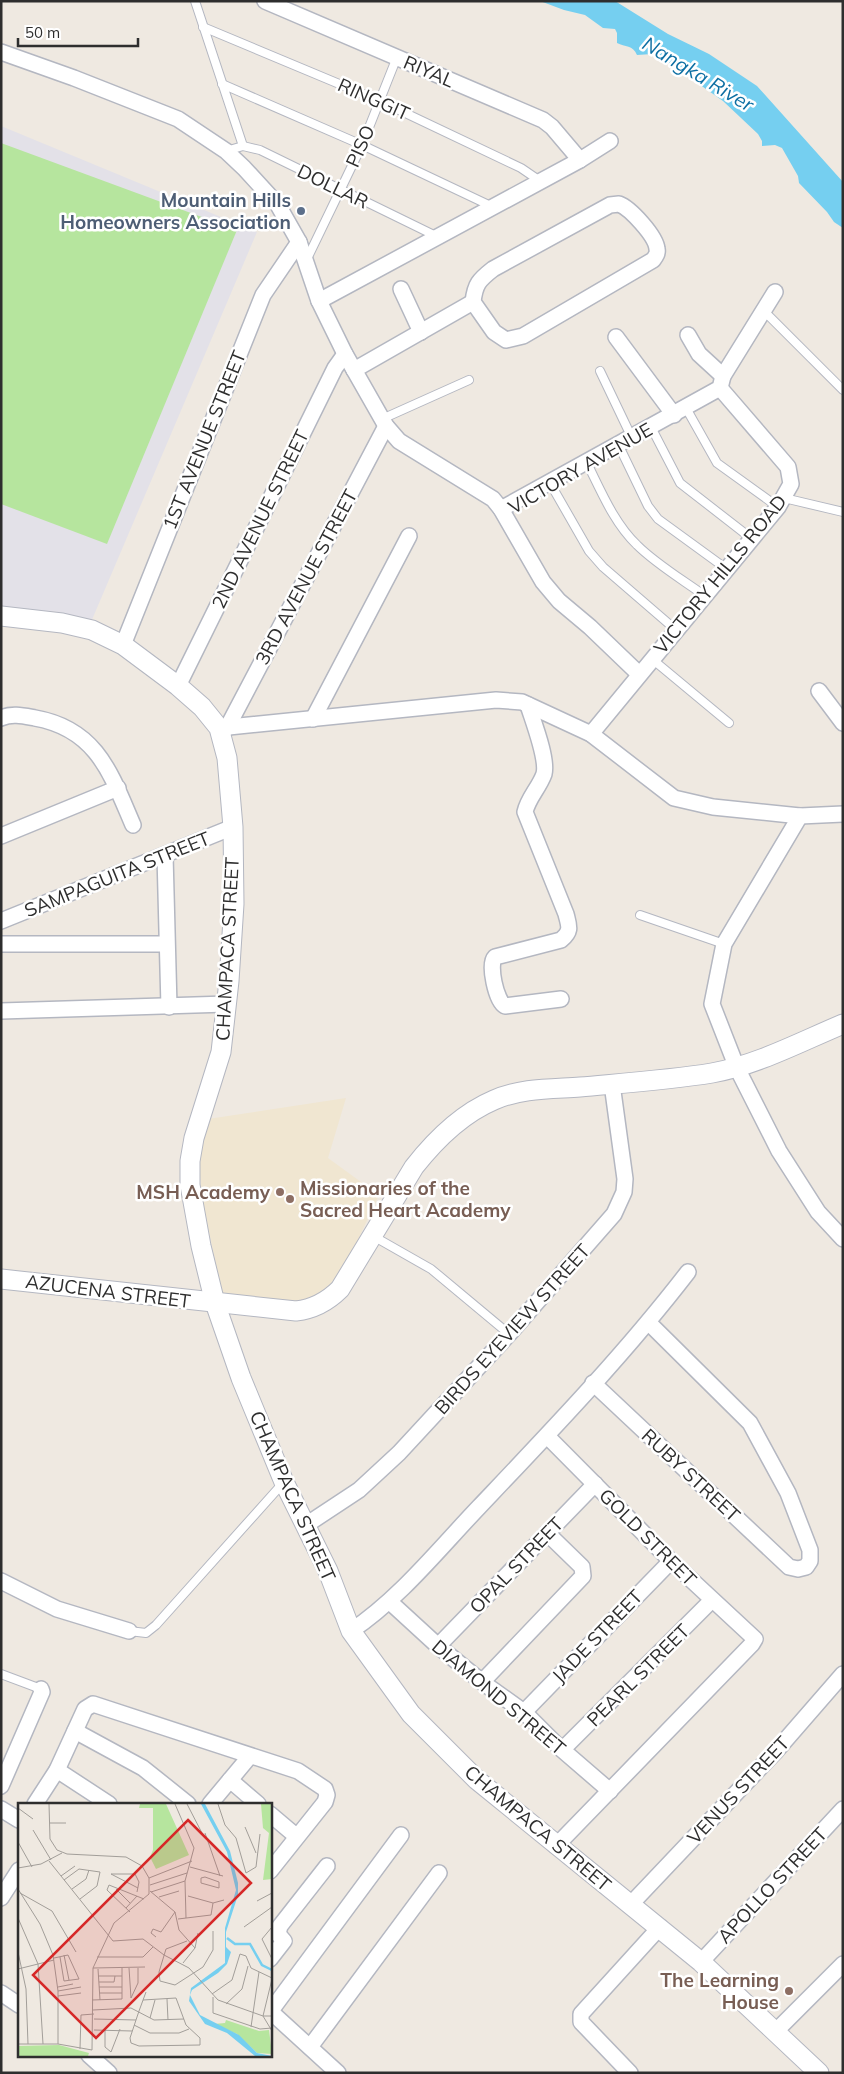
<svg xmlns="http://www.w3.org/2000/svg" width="844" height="2074" viewBox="0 0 844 2074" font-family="Mulish,sans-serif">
  <rect width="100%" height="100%" fill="#efe9e1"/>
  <path fill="#e3e1e8" d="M 1,126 L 257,232 L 91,622 L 58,612 L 1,608 Z"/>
  <path fill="#f0e6d1" d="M 346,1098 L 328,1158 L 379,1195 L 340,1278 L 319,1297 L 294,1305 L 223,1297 L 203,1204 L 197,1147 L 208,1119 Z"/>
  <path fill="#b6e59e" d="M 1,143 L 237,230 L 107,544 L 1,504 Z"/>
  <path fill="#75cff0" d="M 540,1 L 615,1 L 668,34 L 709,54 L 757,86 L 843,182 L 843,228 L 834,222 L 827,212 L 799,183 L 798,176 L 782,148 L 775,145 L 762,146 L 762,141 L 758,134 L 723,101 L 662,58 L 652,54 L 637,55 C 633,45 625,47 617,43 L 617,33 L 615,29 L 603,28 L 585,15 L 564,10 Z"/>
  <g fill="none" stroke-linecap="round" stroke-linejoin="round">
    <g stroke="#b4b7c1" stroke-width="10">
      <g id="service">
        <path d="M 195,1 L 243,146"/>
        <path d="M 203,27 L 380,101 L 521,168 L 540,181"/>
        <path d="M 222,84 L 362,145 L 493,207"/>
        <path d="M 226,151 L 243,146 L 260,150 L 438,237"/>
        <path d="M 306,261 L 362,145 L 397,57"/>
        <path d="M 763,310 L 843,390"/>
        <path d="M 600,371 L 632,438"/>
        <path d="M 686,408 L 717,463 L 778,507"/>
        <path d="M 382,419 L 469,380"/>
        <path d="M 651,427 L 680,483 L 752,539"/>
        <path d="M 619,446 L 648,506 L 658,519 L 728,570"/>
        <path d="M 587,463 C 601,491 614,523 637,545 C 656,564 683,580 705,596"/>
        <path d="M 550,483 L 589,551 L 603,567 L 676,630"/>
        <path d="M 784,498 L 843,512"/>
        <path d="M 652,659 L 729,723"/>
        <path d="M 640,915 L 724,944"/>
        <path d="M 373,1236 L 431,1269 L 509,1334"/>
        <path d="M 129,1631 L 146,1633 L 156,1625 L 283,1483"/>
        <path d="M 1,1674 L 41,1689"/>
      </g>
    </g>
    <g stroke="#b4b7c1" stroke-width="18">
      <g id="minor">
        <path d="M 265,1 L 543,120 L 552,127 L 580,160"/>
        <path d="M 1,52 L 74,78 L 178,119 L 226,151 L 244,168 L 278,205 L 299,242 L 319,301 L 345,354 L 386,426 L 399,441 L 493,499 L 501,509 L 543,582 L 559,601 L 590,627 L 639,674"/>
        <path d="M 619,204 C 630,208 656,236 657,249 C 658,253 656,256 653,260 L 523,336 L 506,340 L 494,332 L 473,302 C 475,284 479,280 493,269 L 610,205 Z"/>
        <path d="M 401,289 L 421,332"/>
        <path d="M 319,301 L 580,160 L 610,141"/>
        <path d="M 688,335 L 699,354 L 723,376"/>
        <path d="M 616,337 L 674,415"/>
        <path d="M 354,370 L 473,302"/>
        <path d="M 501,509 L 720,388 L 723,376 L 775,292"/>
        <path d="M 123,645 L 263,295 L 299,242"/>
        <path d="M 178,686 L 335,368 L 345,354"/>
        <path d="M 819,691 L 843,723"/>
        <path d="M 528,705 C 533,721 548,759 544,774 C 539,788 528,798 525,812 L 566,914 C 569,926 572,931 561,940 L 495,957 C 488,964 496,1001 505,1006 L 561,999"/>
        <path d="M 1,718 C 12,713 24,716 35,718 C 97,729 111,774 133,825"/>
        <path d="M 313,719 L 409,536"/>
        <path d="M 219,728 L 496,700 L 522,702 L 591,734 L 674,798 L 713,807 L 800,816 L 843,814"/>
        <path d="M 227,728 L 386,426"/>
        <path d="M 591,734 L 778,507 L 791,484 L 788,467 L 720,388"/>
        <path d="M 800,816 L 724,944 L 712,1004 L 737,1068 L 779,1151 L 818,1212 L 843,1239"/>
        <path d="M 1,836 L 118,788"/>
        <path d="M 165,855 L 169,1007"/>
        <path d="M 1,921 L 233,827"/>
        <path d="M 1,944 L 166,944"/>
        <path d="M 1,1011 L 227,1004"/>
        <path d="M 593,1383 L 789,1567 L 798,1569 L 806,1567 L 810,1561 L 810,1550 L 788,1493 L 750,1423 L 649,1323"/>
        <path d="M 547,1436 L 671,1561 L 755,1639 L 752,1644 L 556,1846"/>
        <path d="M 306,1525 L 359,1490 L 399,1453 L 509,1334 L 614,1214 L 624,1192 L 625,1179 L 612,1084"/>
        <path d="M 1,1581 L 57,1609 L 129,1631"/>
        <path d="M 390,1602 L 438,1646 L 482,1682 L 524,1712 L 559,1747 L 610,1791"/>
        <path d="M 351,1631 C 400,1598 438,1550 479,1507 C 551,1431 624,1355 688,1272"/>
        <path d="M 438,1646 L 595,1484"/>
        <path d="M 482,1682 L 583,1576 L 582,1567 L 547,1533"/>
        <path d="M 524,1712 L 671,1561"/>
        <path d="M 75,1731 L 143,1768 L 188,1804"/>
        <path d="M 563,1749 L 712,1600"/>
        <path d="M 57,1770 L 109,1804"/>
        <path d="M 230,1780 L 258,1804"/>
        <path d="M 1,1786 L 42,1692 L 41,1689"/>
        <path d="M 35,1804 L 57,1770 L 85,1709 L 93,1704 L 298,1771 L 325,1789 L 327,1795 L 325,1802 L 270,1871"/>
        <path d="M 210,1804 L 250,1756"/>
        <path d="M 1,1809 L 19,1820"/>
        <path d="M 270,1814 L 296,1836"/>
        <path d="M 1,1898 L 19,1870"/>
        <path d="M 631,1904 L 776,1751 L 843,1674"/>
        <path d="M 270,1959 L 284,1941 L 278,1934 L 280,1926 L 327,1866"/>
        <path d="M 701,1962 L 843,1809"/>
        <path d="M 1,1993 L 19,2005"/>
        <path d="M 270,2011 L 338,2073"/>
        <path d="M 270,2012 L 401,1835"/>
        <path d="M 776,2031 L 843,1964"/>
        <path d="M 310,2047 L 439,1873"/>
        <path d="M 89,2055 L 109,2073"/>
        <path d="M 630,2073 L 581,2022 L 581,2014 L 660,1927"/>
      </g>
    </g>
    <g stroke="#b4b7c1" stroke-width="21">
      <g id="tertiary">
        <path d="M 1,616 L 62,623 L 92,630 L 123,645 L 178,686 L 202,707 L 219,728 L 227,758 L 233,827 L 234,904 L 229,981 L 221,1052 L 194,1138 L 190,1161 L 190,1185 L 201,1246 L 215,1303 L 241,1378 L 284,1482 L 328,1571 L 351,1631 L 411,1714 L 477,1780 L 701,1962 L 819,2073"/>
        <path d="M 1,1279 L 296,1311 C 314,1309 327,1302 340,1289 L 414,1167 C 436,1139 461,1114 494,1100 C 521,1088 551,1089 580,1087 C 624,1083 669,1080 712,1073 C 757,1065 800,1042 843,1024"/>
      </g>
    </g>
    <use href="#service" stroke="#fff" stroke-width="8"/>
    <use href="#minor" stroke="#fff" stroke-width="15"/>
    <use href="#tertiary" stroke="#fff" stroke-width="19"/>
  </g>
  <circle fill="#5c6f8a" stroke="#fff" stroke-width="2" cx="301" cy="211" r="5"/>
  <g fill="#8d6e63" stroke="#fff" stroke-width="2">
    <circle cx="280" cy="1192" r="5"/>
    <circle cx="290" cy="1199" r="5"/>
    <circle cx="789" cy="1991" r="5"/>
  </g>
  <g text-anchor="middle" stroke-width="5" stroke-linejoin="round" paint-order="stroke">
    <g font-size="19" fill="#2e2e2e" stroke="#fff">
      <text transform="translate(429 71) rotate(23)" y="7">RIYAL</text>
      <text transform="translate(374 99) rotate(24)" y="7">RINGGIT</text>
      <text transform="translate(360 146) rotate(-66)" y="7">PISO</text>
      <text transform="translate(333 186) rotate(26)" y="7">DOLLAR</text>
      <text transform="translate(204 440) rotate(-68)" y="7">1ST AVENUE STREET</text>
      <text transform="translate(580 468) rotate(-30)" y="7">VICTORY AVENUE</text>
      <text transform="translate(260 519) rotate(-64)" y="7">2ND AVENUE STREET</text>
      <text transform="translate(720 574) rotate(-51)" y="7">VICTORY HILLS ROAD</text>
      <text transform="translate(306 577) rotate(-62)" y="7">3RD AVENUE STREET</text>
      <text transform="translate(117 874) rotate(-22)" y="7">SAMPAGUITA STREET</text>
      <text transform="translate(227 949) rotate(-87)" y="7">CHAMPACA STREET</text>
      <text transform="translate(108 1291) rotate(7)" y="7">AZUCENA STREET</text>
      <text transform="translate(512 1329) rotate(-48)" y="7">BIRDS EYEVIEW STREET</text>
      <text transform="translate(691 1475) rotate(43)" y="7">RUBY STREET</text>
      <text transform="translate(293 1496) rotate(66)" y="7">CHAMPACA STREET</text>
      <text transform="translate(648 1537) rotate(45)" y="7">GOLD STREET</text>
      <text transform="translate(516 1565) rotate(-46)" y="7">OPAL STREET</text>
      <text transform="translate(597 1636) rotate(-46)" y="7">JADE STREET</text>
      <text transform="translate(638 1675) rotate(-45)" y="7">PEARL STREET</text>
      <text transform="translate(499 1697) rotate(40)" y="7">DIAMOND STREET</text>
      <text transform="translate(738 1790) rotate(-47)" y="7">VENUS STREET</text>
      <text transform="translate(538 1828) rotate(40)" y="7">CHAMPACA STREET</text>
      <text transform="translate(772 1885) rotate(-47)" y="7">APOLLO STREET</text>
    </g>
    <g font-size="19" font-weight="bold" fill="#4e5e75" stroke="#fff" text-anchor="end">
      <text x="291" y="207">Mountain Hills<tspan x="291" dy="22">Homeowners Association</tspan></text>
    </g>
    <g font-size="19" font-weight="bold" fill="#785e54" stroke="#fff" text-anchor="end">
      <text x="300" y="1195" text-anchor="start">Missionaries of the<tspan x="300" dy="22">Sacred Heart Academy</tspan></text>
      <text x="270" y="1199">MSH Academy</text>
      <text x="779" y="1987">The Learning<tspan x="779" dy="22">House</tspan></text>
    </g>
    <g font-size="20" font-style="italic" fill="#0d6fa3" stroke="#fff">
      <text transform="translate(698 74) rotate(31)" y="7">Nangka River</text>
    </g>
  </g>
  <g transform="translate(18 1803)">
    <rect width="254" height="254" fill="#efe9e1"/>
    <path d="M 122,1 L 148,1 L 171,52 L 138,66 L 132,54 L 135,47 L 135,5 L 121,5 ZM 243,1 L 254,1 L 254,76 L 245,77 L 251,30 L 245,25 ZM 208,217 L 241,228 L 251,227 L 254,251 L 239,250 L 219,231 L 196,221 L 207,220 ZM 41,242 L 71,250 L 70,253 L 0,253 L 0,243 Z" fill="#b6e59e"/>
    <path d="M 183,1 L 187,1 L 212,48 L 220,80 L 220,92 L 208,129 L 208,144 L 213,149 L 209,161 L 200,170 L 174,187 L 172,192 L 182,212 L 221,232 L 239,250 L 254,253 L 237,253 L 209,230 L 187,221 L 171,198 L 173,185 L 207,160 L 207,125 L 218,87 L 209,49 Z" fill="#75cff0"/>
    <path fill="none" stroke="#75cff0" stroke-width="2.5" d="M 209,135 L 217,141 L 232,141 L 244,162 L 254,167"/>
    <path fill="none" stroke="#a29e99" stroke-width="1" d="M 31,1 L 32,36 L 39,47 L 49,51 L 108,54 L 124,63 L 131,75 L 131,91 L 96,120 L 75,165 L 74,247M 157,1 L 176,45 L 167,78 L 168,115M 169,1 L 185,32M 200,1 L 207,22 L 218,35 L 228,70 L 238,64 L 242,31M 0,5 L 15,16M 32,20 L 48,20M 227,24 L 238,50M 15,27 L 33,57M 187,30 L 202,73M 0,39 L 14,64M 31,58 L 95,138 L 125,136 L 146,152 L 171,165 L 200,197 L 245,213 L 254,213M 172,64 L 205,73M 0,65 L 23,61 L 44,50M 93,71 L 120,85M 93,71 L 117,71M 117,71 L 121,79 L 119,89M 43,73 L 57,63M 187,74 L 201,79 L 201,85 L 183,80 L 183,75 ZM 131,75 L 174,58M 46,77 L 61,66 L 82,69 L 79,83 L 62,96M 132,82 L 169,70M 0,86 L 22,121 L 35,152 L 40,188 L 40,241M 54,86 L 68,76 L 71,67M 98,86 L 112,100M 132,88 L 157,109 L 161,127 L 177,145M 133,89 L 167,78M 2,90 L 34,108 L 58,149M 170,93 L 195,100 L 206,97M 141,94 L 161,88M 239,98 L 254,90M 108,105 L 119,93M 112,109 L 89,87 L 91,82 L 126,96M 0,115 L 20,161 L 25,241M 160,116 L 193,112 L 195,100M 226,124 L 254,104M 254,124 L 244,136 L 254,156M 138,134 L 133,130 L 135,126 L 143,129 L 157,109M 169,138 L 148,146 L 141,169 L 142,178 L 157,182 L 185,164 L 195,147 L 195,128M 0,149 L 8,186 L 10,241M 46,152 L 51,177M 79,154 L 125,154 L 135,144M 36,155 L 50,152 L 61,176 L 46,178 L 42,154M 165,160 L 177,145 L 180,130M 75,165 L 127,164M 111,165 L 113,195 L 120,180 L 120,165M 0,166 L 36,157M 80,166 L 82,197M 80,173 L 104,173M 254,176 L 245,213 L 254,228M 81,179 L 96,179 L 97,173M 40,184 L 55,181M 81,184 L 104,184M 40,188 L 63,184M 82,190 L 104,190M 194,191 L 214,177 L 222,151 L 228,153 L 233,165 L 254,175M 40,193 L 63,190M 195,194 L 195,210 L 242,226 L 254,225M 149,196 L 150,217M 74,197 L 104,196 L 104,165M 125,197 L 158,195 L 168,222 L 182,235 L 182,242 L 121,243 L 113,240 L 112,235 L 121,208 L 128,189M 208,201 L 224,186 L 230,163M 75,207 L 113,205 L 136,217 L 166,216M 132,215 L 137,197M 76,216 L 118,217M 116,222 L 132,230 L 161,230 L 171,226M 233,224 L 241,169M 76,227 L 114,228M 87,227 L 87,244 L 93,249 L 102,226M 0,241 L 40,241 L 74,247M 62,246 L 63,212 L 76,211"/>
    <path fill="#d62828" fill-opacity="0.15" stroke="#d62828" stroke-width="2.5" d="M 170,17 L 233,80 L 78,235 L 15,172 Z"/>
    <rect width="254" height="254" fill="none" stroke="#2e2e2e" stroke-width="2.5"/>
  </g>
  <rect width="844" height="2074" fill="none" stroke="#2e2e2e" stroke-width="5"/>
  <path d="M18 38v8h120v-8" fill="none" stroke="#2e2e2e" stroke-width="2.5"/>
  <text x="25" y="38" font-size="15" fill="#2e2e2e" stroke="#ffffff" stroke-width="4" paint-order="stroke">50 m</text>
</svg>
